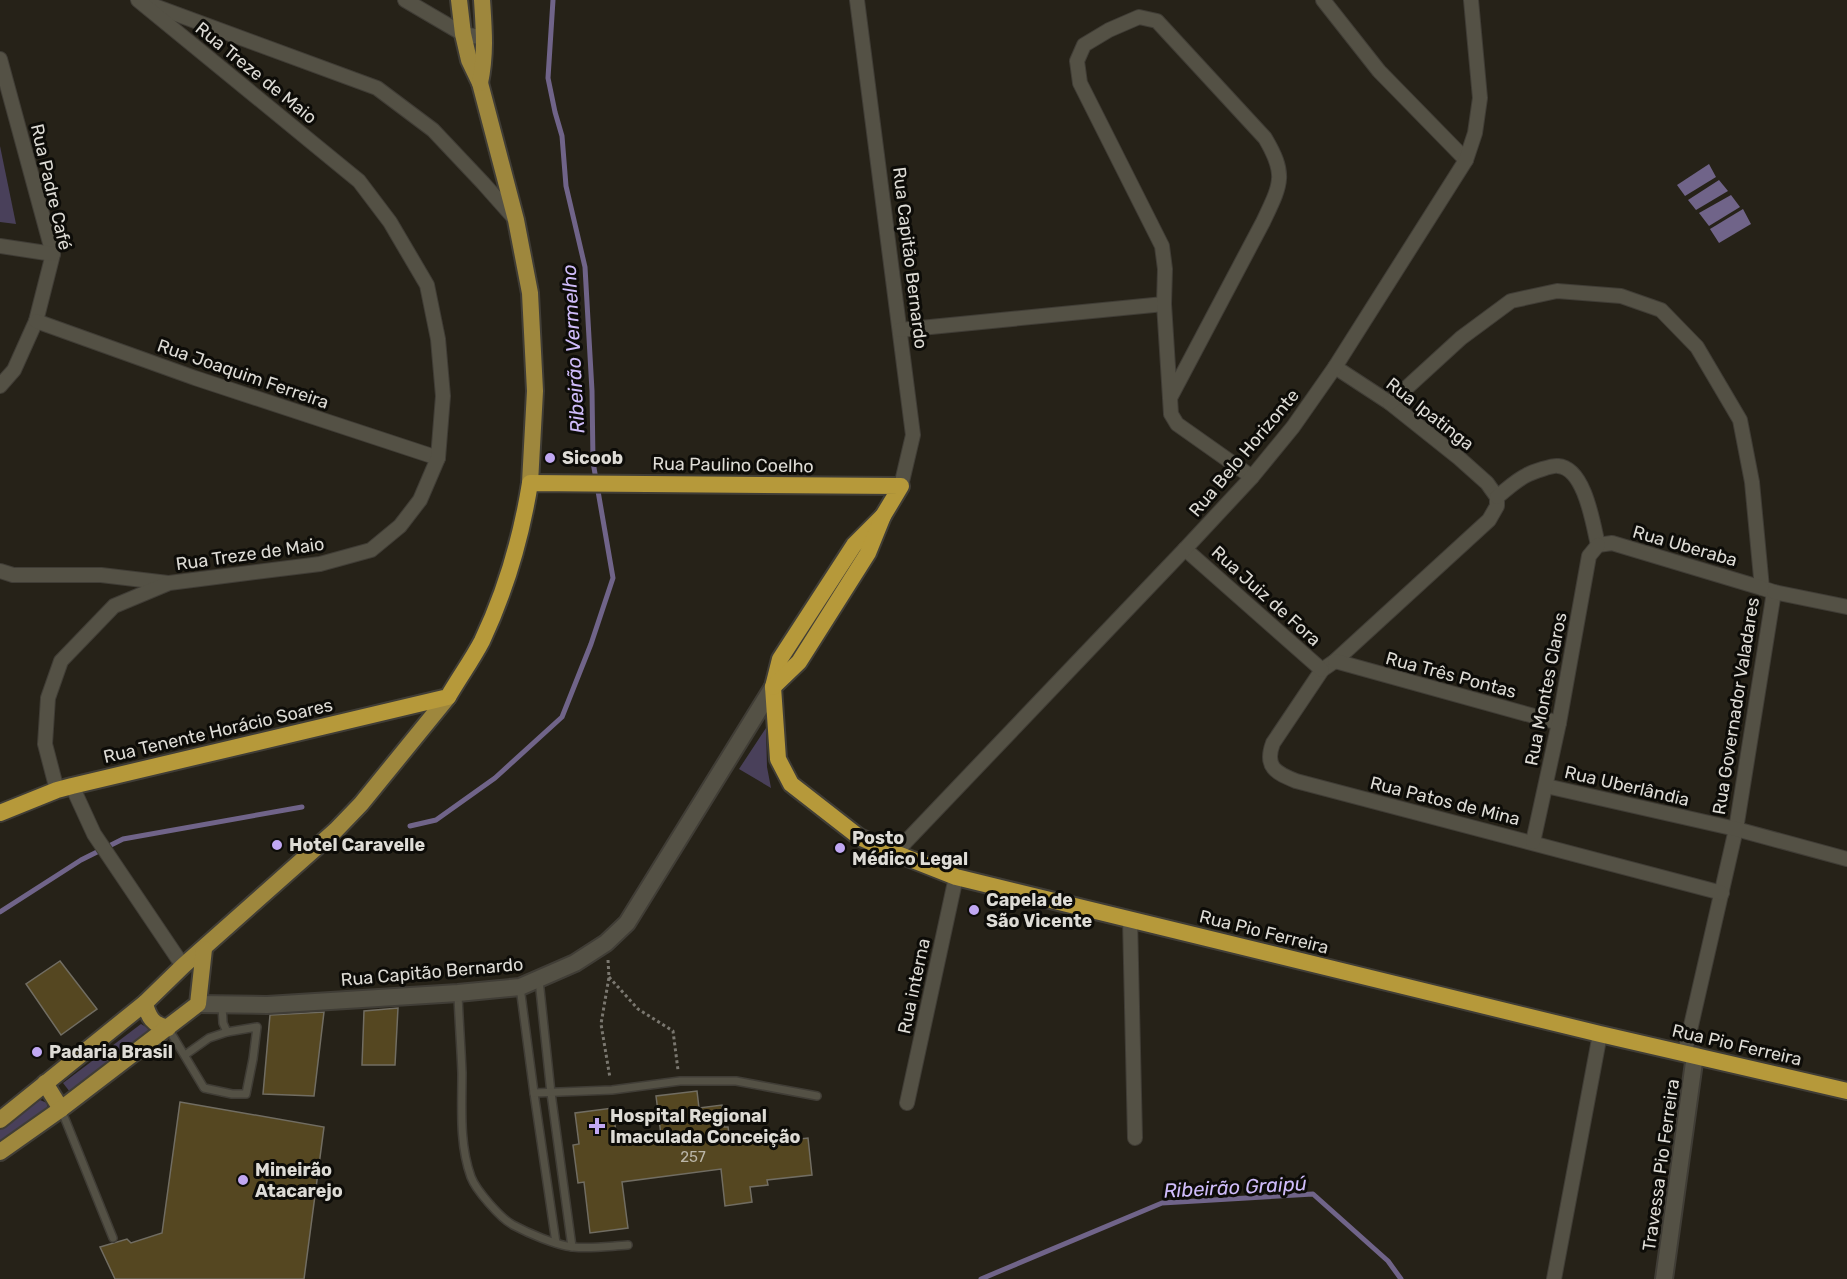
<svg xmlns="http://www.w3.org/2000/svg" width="1847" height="1279" viewBox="0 0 1847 1279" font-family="Rubik,sans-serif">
  <rect width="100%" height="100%" fill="#262218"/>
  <g fill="#49405a">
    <path d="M 0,146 L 16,224 L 0,222 Z"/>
    <path d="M 766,728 L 767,767 L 771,788 L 739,769 Z"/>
    <path d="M 141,1024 L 148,1028 L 148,1036 L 70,1092 L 63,1083 Z"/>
    <path d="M 40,1100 L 47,1103 L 47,1111 L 0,1145 L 0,1129 Z"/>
  </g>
  <g fill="#706489">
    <path d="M 1709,164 L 1716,177 L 1685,196 L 1677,185 Z"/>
    <path d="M 1719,180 L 1728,191 L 1696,210 L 1688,200 Z"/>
    <path d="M 1731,195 L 1740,207 L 1709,226 L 1699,213 Z"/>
    <path d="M 1743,209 L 1751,224 L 1719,243 L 1710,229 Z"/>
  </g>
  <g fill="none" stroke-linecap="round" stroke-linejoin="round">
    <g stroke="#706489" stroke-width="5">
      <path d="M 410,826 L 436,820 L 495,778 L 562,717 L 591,644 L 613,578 L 593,462 L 592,391 L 585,267 L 566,186 L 562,136 L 555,112 L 548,78 L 553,0"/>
      <path d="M 0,912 L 81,860 L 123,839 L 302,807"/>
      <path d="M 981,1279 L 1162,1203 L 1313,1194 L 1388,1261 L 1401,1279"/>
    </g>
  </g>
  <g fill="#554721" stroke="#716d62" stroke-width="1.5">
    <path d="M 60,961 L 97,1009 L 61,1035 L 26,984 Z"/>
    <path d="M 398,1008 L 395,1065 L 362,1065 L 364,1011 Z"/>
    <path d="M 324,1012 L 314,1096 L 263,1094 L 270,1015 Z"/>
    <path d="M 697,1091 L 699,1108 L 722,1105 L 724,1127 L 728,1127 L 730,1140 L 763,1136 L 764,1143 L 808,1138 L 812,1175 L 767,1180 L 768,1185 L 750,1187 L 752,1202 L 725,1206 L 721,1169 L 622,1182 L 628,1228 L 590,1233 L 584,1182 L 578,1183 L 573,1145 L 579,1144 L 575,1113 L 613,1108 L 617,1141 L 661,1135 L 656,1096 Z"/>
    <path d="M 180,1102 L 324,1127 L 304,1279 L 115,1279 L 100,1247 L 127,1239 L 131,1243 L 162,1233 Z"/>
  </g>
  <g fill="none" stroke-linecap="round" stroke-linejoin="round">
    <g stroke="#403d36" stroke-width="10">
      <g id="service">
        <path d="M 539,980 L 551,1093 L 572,1247"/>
        <path d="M 520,987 L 534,1093 L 556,1243"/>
        <path d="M 458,995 C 459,1021 461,1047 462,1073 C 462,1107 459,1144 471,1177 C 476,1190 500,1218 513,1225 C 528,1233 555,1245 573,1247 C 591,1249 610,1246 628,1245"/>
        <path d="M 222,1006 L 223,1023 L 227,1032"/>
        <path d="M 168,1028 L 204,1088 L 232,1094 L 246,1094 L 253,1059 L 257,1027 L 227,1032 L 209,1038 L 185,1055"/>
        <path d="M 534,1093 L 612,1090 L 680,1081 L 736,1081 L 817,1096"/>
        <path d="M 61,1109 L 113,1238"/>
      </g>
    </g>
    <g stroke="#403d36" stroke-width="16">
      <g id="minor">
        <path d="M 405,0 L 463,34 L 485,38"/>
        <path d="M 857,0 L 913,435 L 901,486"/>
        <path d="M 1323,0 L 1379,71 L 1466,160"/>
        <path d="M 149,4 L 377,88 L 433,130 L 483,183 L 515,219"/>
        <path d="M 0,59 L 53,254 L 36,321 L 14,370 L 0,386"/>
        <path d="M 0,246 L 53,254"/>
        <path d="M 36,321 L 195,378 L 438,458"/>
        <path d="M 900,330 L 1164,304"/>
        <path d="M 1335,367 L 1390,403 L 1459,458 L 1487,483 L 1497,497"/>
        <path d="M 1170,398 L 1263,222 C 1281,184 1287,175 1265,138 L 1157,21 L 1139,17 L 1109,30 L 1084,45 L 1077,61 L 1080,83 L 1162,246 L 1165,269 L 1164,304 L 1170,398 L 1171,414 L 1177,424 L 1252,477"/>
        <path d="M 1390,403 L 1461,338 L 1511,301 L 1557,291 L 1621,296 L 1661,310 L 1697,347 L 1740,420 L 1752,482 L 1762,588 L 1774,592 L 1736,829 L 1685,1052"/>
        <path d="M 1497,497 L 1497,506 L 1489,520 L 1335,661 L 1322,670 L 1273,743 C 1264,767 1276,773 1296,781 L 1722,893"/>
        <path d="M 1497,497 C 1506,490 1516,480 1527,475 C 1532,472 1553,465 1558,466 C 1585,468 1593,524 1598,545"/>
        <path d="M 1598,545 L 1612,543 L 1762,588"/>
        <path d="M 1185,549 L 1322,670"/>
        <path d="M 0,571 L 13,575 L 101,575 L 168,583"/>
        <path d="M 1774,592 L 1847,607"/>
        <path d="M 1335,661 L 1559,723"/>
        <path d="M 72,786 L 94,834 L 183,966"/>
        <path d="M 1546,786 L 1736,829 L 1847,859"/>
        <path d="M 57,790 L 45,744 L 48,698 L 61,661 L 114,606 L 169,583 L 320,564 L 371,550 L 400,526 L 420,500 L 438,458 L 443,396 L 438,339 L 427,285 L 390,222 L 359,181 L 138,0"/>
        <path d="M 1533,842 L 1559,723 L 1589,556 L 1598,545"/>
        <path d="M 895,853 L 1185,549 L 1252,477 L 1293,427 L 1335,367 L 1466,160 L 1475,133 L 1480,98 L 1471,0"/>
        <path d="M 1130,919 L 1135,1138"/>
        <path d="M 907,1103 L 956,877"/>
        <path d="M 1554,1279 L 1600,1034"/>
      </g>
    </g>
    <g stroke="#403d36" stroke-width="20">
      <path id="tertiary" d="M 1664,1279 L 1695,1055"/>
    </g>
    <g stroke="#403d36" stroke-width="20">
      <path id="secondary" d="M 198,1004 L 267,1005 L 458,993 L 520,987 L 575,963 L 606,943 L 627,923 L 773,687"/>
    </g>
    <g stroke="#403d36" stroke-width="20">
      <g id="primary">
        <path d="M 459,0 L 463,34 L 469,60 L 480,83 L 516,220 L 530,293 L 535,391 L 530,483"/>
        <path d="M 480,83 C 486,54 484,30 482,0"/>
        <path d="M 145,1003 C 148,1017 153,1025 168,1028"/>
        <path d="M 45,1083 L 61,1109"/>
        <path d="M 0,1120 L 145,1003 L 183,966 L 336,830 L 361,804 L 448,697"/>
        <path d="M 0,1152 L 61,1109 L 198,1004 L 204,949"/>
      </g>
    </g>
    <g stroke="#403d36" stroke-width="20">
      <g id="trunk">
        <path d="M 883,516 L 854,545 L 780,659 L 773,687 L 778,759 L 791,784 L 859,837 L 895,853 L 956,877 L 1600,1034 L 1847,1091"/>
        <path d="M 0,813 L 57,790 L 72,786 L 448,697 C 459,678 472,660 482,641 C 506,590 521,539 530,483 L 901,486 L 883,516 L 868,553 L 799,662 L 773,687"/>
      </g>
    </g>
    <g stroke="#7a776f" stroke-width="3" stroke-dasharray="3 3" stroke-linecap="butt">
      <path d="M 608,960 L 609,977 L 601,1024 L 610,1078"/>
      <path d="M 609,977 L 638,1009 L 673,1031 L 678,1070"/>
    </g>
    <use href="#service" stroke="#545145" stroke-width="7"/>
    <use href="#minor" stroke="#545145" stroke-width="14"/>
    <use href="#tertiary" stroke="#545145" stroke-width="16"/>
    <use href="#secondary" stroke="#545145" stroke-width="16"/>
    <use href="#primary" stroke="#9e873d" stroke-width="16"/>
    <use href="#trunk" stroke="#b6993a" stroke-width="16"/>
  </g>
  <g fill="#c1a8f3" stroke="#0d0c08" stroke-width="2">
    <circle cx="550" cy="458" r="6"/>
    <circle cx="277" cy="845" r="6"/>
    <circle cx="840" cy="848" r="6"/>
    <circle cx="974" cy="910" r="6"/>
    <circle cx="37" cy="1052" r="6"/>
    <path d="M594 1117h6v6h6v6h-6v6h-6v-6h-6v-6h6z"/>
    <circle cx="243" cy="1180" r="6"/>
  </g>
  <g text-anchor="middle" stroke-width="6" stroke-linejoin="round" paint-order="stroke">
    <g font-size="15" fill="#bbb6a8">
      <text x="693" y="1162">257</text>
    </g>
    <g font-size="18" fill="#dddbd5" stroke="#0d0c08">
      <text transform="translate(256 73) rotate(39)" y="6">Rua Treze de Maio</text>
      <text transform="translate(51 187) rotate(77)" y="6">Rua Padre Café</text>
      <text transform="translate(910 258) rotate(83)" y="6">Rua Capitão Bernardo</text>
      <text transform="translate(243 374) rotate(19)" y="6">Rua Joaquim Ferreira</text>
      <text transform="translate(1430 414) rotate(38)" y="6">Rua Ipatinga</text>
      <text transform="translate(1244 453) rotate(-50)" y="6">Rua Belo Horizonte</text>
      <text transform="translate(733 465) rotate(1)" y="6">Rua Paulino Coelho</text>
      <text transform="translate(1685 546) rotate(16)" y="6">Rua Uberaba</text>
      <text transform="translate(250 554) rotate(-8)" y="6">Rua Treze de Maio</text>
      <text transform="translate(1266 596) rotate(42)" y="6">Rua Juiz de Fora</text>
      <text transform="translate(1451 675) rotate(15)" y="6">Rua Três Pontas</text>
      <text transform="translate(1546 689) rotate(-79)" y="6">Rua Montes Claros</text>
      <text transform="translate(1736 706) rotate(-81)" y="6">Rua Governador Valadares</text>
      <text transform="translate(218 731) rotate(-13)" y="6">Rua Tenente Horácio Soares</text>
      <text transform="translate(1627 786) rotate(13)" y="6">Rua Uberlândia</text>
      <text transform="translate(1445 801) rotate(14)" y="6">Rua Patos de Mina</text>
      <text transform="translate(1264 932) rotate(14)" y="6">Rua Pio Ferreira</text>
      <text transform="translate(432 972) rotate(-5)" y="6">Rua Capitão Bernardo</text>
      <text transform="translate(914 986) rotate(-78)" y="6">Rua interna</text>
      <text transform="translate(1737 1045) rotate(13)" y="6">Rua Pio Ferreira</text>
      <text transform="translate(1661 1165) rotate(-82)" y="6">Travessa Pio Ferreira</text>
    </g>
    <g font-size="18" font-weight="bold" fill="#dddbd5" stroke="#0d0c08" text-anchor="start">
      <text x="562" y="464">Sicoob</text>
      <text x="852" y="844">Posto<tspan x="852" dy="21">Médico Legal</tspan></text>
      <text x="289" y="851">Hotel Caravelle</text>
      <text x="986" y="906">Capela de<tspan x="986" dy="21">São Vicente</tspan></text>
      <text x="49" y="1058">Padaria Brasil</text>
      <text x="610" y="1122">Hospital Regional<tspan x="610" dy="21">Imaculada Conceição</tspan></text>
      <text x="255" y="1176">Mineirão<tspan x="255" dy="21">Atacarejo</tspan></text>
    </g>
    <g font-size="20" font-style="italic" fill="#cfbcfa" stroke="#0d0c08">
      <text transform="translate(573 349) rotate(-93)" y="7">Ribeirão Vermelho</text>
      <text transform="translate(1235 1187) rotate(-3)" y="7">Ribeirão Graipú</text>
    </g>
  </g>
</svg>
